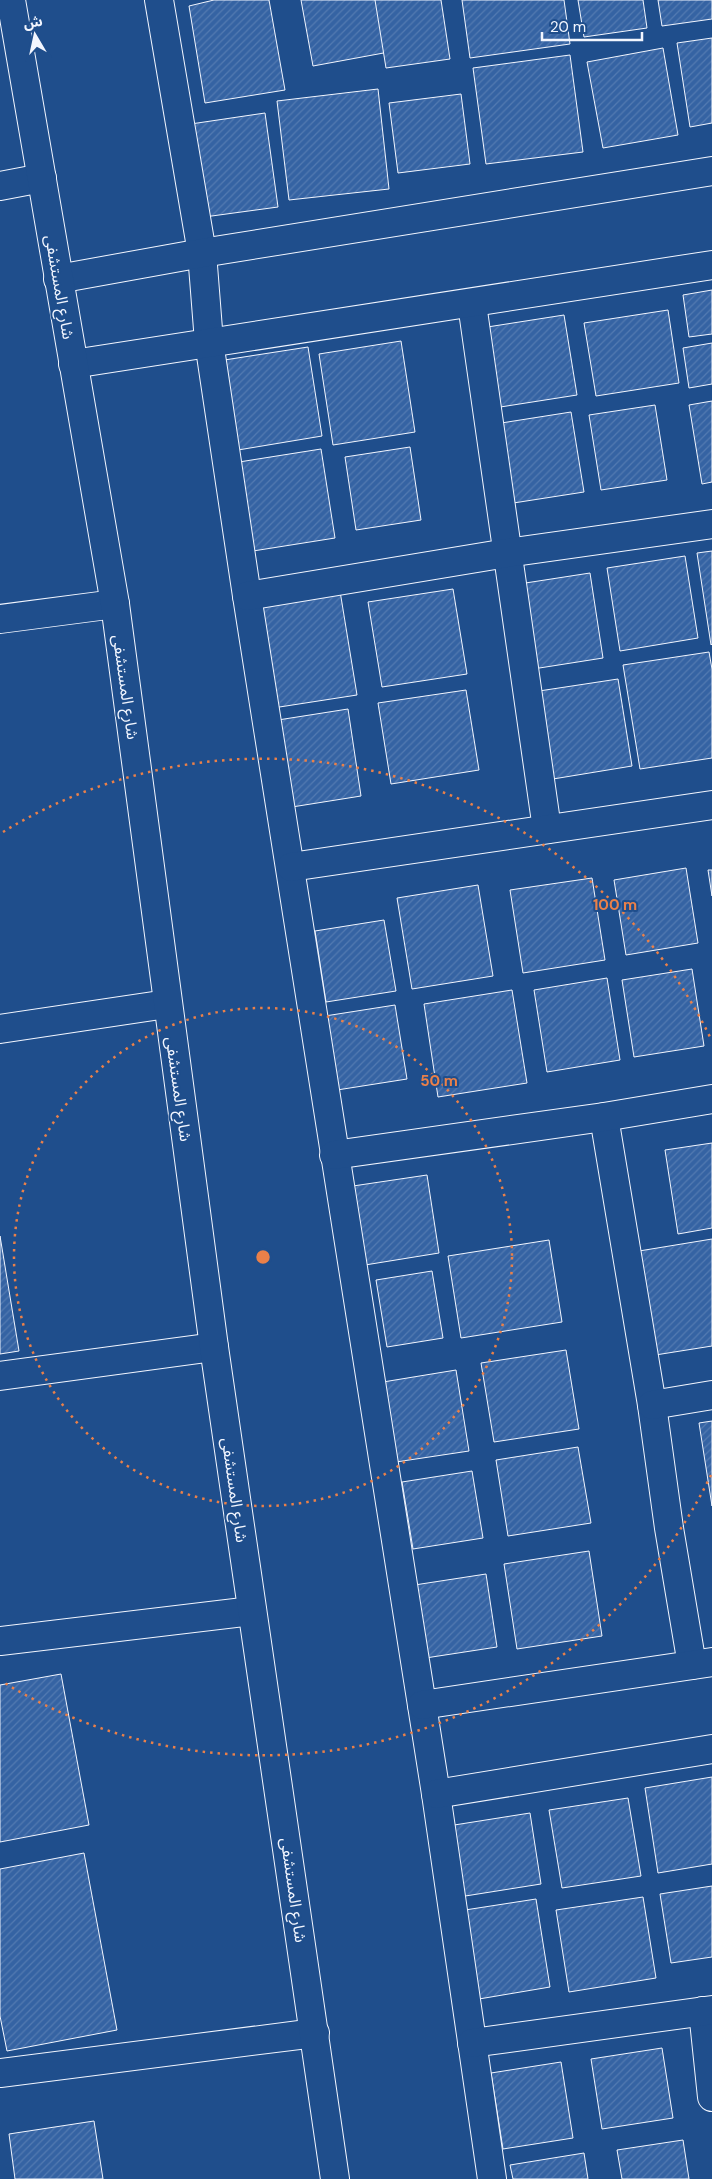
<svg xmlns="http://www.w3.org/2000/svg" width="712" height="2179" viewBox="0 0 712 2179" font-family="'DM Sans','Noto Sans Arabic',sans-serif">
  <defs>
    <pattern id="building-hatch" width="6" height="6" patternUnits="userSpaceOnUse" patternTransform="scale(1.25)"><rect width="6" height="6" fill="#3563a3"/><path d="M-1 1l2-2M0 6l6-6M5 7l2-2" fill="none" stroke="#537ab1"/></pattern>
  </defs>
  <rect width="100%" height="100%" fill="#1f4e8c"/>
  <g fill="url(#building-hatch)" stroke="#f2f6ff">
    <path d="M 214,0 L 269,0 L 285,90 L 205,103 L 189,6 Z"/>
    <path d="M 301,0 L 379,0 L 389,52 L 313,66 Z"/>
    <path d="M 375,0 L 441,0 L 450,59 L 386,68 Z"/>
    <path d="M 462,0 L 564,0 L 570,44 L 470,58 Z"/>
    <path d="M 578,0 L 643,0 L 647,28 L 584,37 Z"/>
    <path d="M 658,0 L 712,0 L 712,19 L 662,26 Z"/>
    <path d="M 712,38 L 712,123 L 690,127 L 677,43 Z"/>
    <path d="M 663,48 L 678,135 L 603,148 L 587,62 Z"/>
    <path d="M 570,55 L 583,152 L 486,164 L 473,68 Z"/>
    <path d="M 378,89 L 389,189 L 289,200 L 277,101 Z"/>
    <path d="M 461,94 L 470,164 L 398,173 L 389,103 Z"/>
    <path d="M 265,113 L 278,207 L 197,218 L 184,125 Z"/>
    <path d="M 712,290 L 712,334 L 689,337 L 683,295 Z"/>
    <path d="M 668,310 L 679,383 L 596,396 L 584,323 Z"/>
    <path d="M 564,315 L 577,395 L 494,408 L 481,328 Z"/>
    <path d="M 401,341 L 415,432 L 333,445 L 319,354 Z"/>
    <path d="M 712,343 L 712,384 L 689,388 L 683,348 Z"/>
    <path d="M 308,347 L 322,436 L 232,451 L 218,361 Z"/>
    <path d="M 712,401 L 712,482 L 702,484 L 689,405 Z"/>
    <path d="M 655,405 L 667,480 L 601,490 L 589,415 Z"/>
    <path d="M 571,412 L 584,492 L 507,504 L 495,424 Z"/>
    <path d="M 410,447 L 421,520 L 356,530 L 345,457 Z"/>
    <path d="M 321,449 L 335,538 L 253,551 L 239,462 Z"/>
    <path d="M 712,551 L 712,644 L 711,645 L 697,553 Z"/>
    <path d="M 685,556 L 698,638 L 620,651 L 607,568 Z"/>
    <path d="M 590,573 L 603,658 L 533,669 L 519,584 Z"/>
    <path d="M 453,589 L 467,674 L 382,687 L 368,602 Z"/>
    <path d="M 340,591 L 357,695 L 273,708 L 256,604 Z"/>
    <path d="M 709,652 L 712,669 L 712,758 L 640,769 L 623,665 Z"/>
    <path d="M 618,679 L 632,766 L 553,779 L 539,691 Z"/>
    <path d="M 466,690 L 479,770 L 391,784 L 378,703 Z"/>
    <path d="M 348,709 L 361,796 L 292,807 L 278,720 Z"/>
    <path d="M 686,868 L 698,943 L 626,955 L 614,880 Z"/>
    <path d="M 708,870 L 712,870 L 712,896 Z"/>
    <path d="M 592,878 L 605,960 L 523,973 L 510,890 Z"/>
    <path d="M 478,885 L 493,976 L 412,989 L 397,898 Z"/>
    <path d="M 384,920 L 396,991 L 326,1002 L 315,931 Z"/>
    <path d="M 692,969 L 704,1046 L 634,1057 L 622,980 Z"/>
    <path d="M 607,978 L 620,1060 L 547,1072 L 534,990 Z"/>
    <path d="M 512,990 L 527,1083 L 438,1097 L 424,1004 Z"/>
    <path d="M 395,1005 L 407,1079 L 337,1090 L 325,1016 Z"/>
    <path d="M 712,1143 L 712,1228 L 678,1234 L 665,1150 Z"/>
    <path d="M 427,1175 L 439,1253 L 365,1265 L 353,1186 Z"/>
    <path d="M 0,1236 L 19,1351 L 0,1354 Z"/>
    <path d="M 712,1239 L 712,1346 L 649,1356 L 633,1252 Z"/>
    <path d="M 549,1240 L 562,1322 L 461,1338 L 448,1256 Z"/>
    <path d="M 432,1271 L 443,1338 L 387,1347 L 376,1280 Z"/>
    <path d="M 566,1350 L 579,1429 L 494,1442 L 481,1363 Z"/>
    <path d="M 456,1370 L 469,1451 L 396,1462 L 383,1382 Z"/>
    <path d="M 712,1421 L 712,1506 L 699,1423 Z"/>
    <path d="M 578,1447 L 591,1523 L 508,1536 L 496,1460 Z"/>
    <path d="M 472,1471 L 483,1538 L 413,1549 L 402,1482 Z"/>
    <path d="M 589,1551 L 602,1636 L 517,1649 L 504,1564 Z"/>
    <path d="M 486,1574 L 497,1647 L 419,1659 L 408,1586 Z"/>
    <path d="M 61,1674 L 89,1825 L 0,1842 L 0,1685 Z"/>
    <path d="M 712,1777 L 712,1864 L 658,1873 L 645,1788 Z"/>
    <path d="M 628,1798 L 641,1876 L 562,1888 L 549,1810 Z"/>
    <path d="M 530,1813 L 541,1884 L 459,1897 L 448,1826 Z"/>
    <path d="M 84,1853 L 117,2030 L 7,2051 L 0,2016 L 0,1869 Z"/>
    <path d="M 712,1886 L 712,1957 L 671,1963 L 660,1894 Z"/>
    <path d="M 643,1897 L 656,1978 L 569,1992 L 556,1910 Z"/>
    <path d="M 536,1899 L 550,1987 L 479,1999 L 465,1910 Z"/>
    <path d="M 662,2048 L 673,2118 L 602,2129 L 591,2059 Z"/>
    <path d="M 561,2062 L 573,2138 L 503,2149 L 491,2073 Z"/>
    <path d="M 94,2121 L 103,2179 L 15,2179 L 9,2134 Z"/>
    <path d="M 683,2140 L 689,2179 L 622,2179 L 617,2150 Z"/>
    <path d="M 584,2153 L 588,2179 L 513,2179 L 510,2165 Z"/>
  </g>
  <g fill="none" stroke-linecap="round" stroke-linejoin="round">
    <g stroke="#f2f6ff" stroke-width="30">
      <g id="street">
        <path d="M 159,0 L 202,253 L 209,342 L 247,596 L 436,1794 L 492,2179"/>
        <path d="M 0,186 L 42,178"/>
        <path d="M 58,279 L 202,253 L 712,171"/>
        <path d="M 472,304 L 547,829"/>
        <path d="M 73,364 L 712,265"/>
        <path d="M 247,596 L 507,553 L 712,524"/>
        <path d="M 0,619 L 115,604"/>
        <path d="M 291,867 L 712,805"/>
        <path d="M 0,1029 L 167,1004"/>
        <path d="M 604,1117 L 652,1405 L 669,1528 L 692,1665"/>
        <path d="M 334,1155 L 604,1117 L 712,1099"/>
        <path d="M 0,1376 L 214,1347"/>
        <path d="M 652,1405 L 712,1395"/>
        <path d="M 0,1641 L 252,1611"/>
        <path d="M 422,1705 L 712,1662"/>
        <path d="M 436,1794 L 712,1749"/>
        <path d="M 703,2011 L 712,2097"/>
        <path d="M 472,2043 L 712,2010"/>
        <path d="M 0,2073 L 315,2033"/>
      </g>
    </g>
    <g stroke="#f2f6ff" stroke-width="30">
      <path id="highway" d="M 11,0 L 115,604 L 214,1347 L 335,2179"/>
    </g>
    <use href="#street" stroke="#1f4e8c" stroke-width="28"/>
    <use href="#highway" stroke="#1f4e8c" stroke-width="28"/>
  </g>
  <g fill="none" stroke="#ea8049" stroke-width="2.5" stroke-dasharray="2.5 5">
    <circle cx="263" cy="1257" r="249"/>
    <path d="M711 1475A498 498 0 0 1 3 1682M3 832A498 498 0 0 1 711 1039"/>
  </g>
  <g text-anchor="middle" stroke-width="4" stroke-linejoin="round" paint-order="stroke">
    <g font-size="16" fill="#f2f6ff" stroke="#1f4e8c">
      <text transform="translate(60 287) rotate(80)" y="6">شارع المستشفى</text>
      <text transform="translate(126 687) rotate(82)" y="6">شارع المستشفى</text>
      <text transform="translate(179 1089) rotate(82)" y="6">شارع المستشفى</text>
      <text transform="translate(235 1490) rotate(82)" y="6">شارع المستشفى</text>
      <text transform="translate(294 1890) rotate(82)" y="6">شارع المستشفى</text>
    </g>
  </g>
  <circle cx="263" cy="1257" r="8" fill="#ea8049" stroke="#1f4e8c" stroke-width="2.5"/>
  <g font-size="15" text-anchor="middle" font-weight="bold" fill="#ea8049" stroke="#1f4e8c" stroke-width="4" stroke-linejoin="round" paint-order="stroke">
    <text x="615" y="910">100 m</text>
    <text x="439" y="1086">50 m</text>
  </g>
  <g transform="translate(35 35) rotate(351)" stroke="#1f4e8c" stroke-width="4" paint-order="stroke">
  <path d="M0-4L9 19L0 12L-9 19Z" fill="#f2f6ff"/>
  <text y="-8" font-size="14" font-weight="bold" text-anchor="middle" fill="#f2f6ff">ش</text>
  </g>
  <path d="M542 32v8h100v-8" fill="none" stroke="#f2f6ff" stroke-width="2.5"/>
  <text x="550" y="32" font-size="15" fill="#f2f6ff" stroke="#1f4e8c" stroke-width="4" paint-order="stroke">20 m</text>
</svg>
